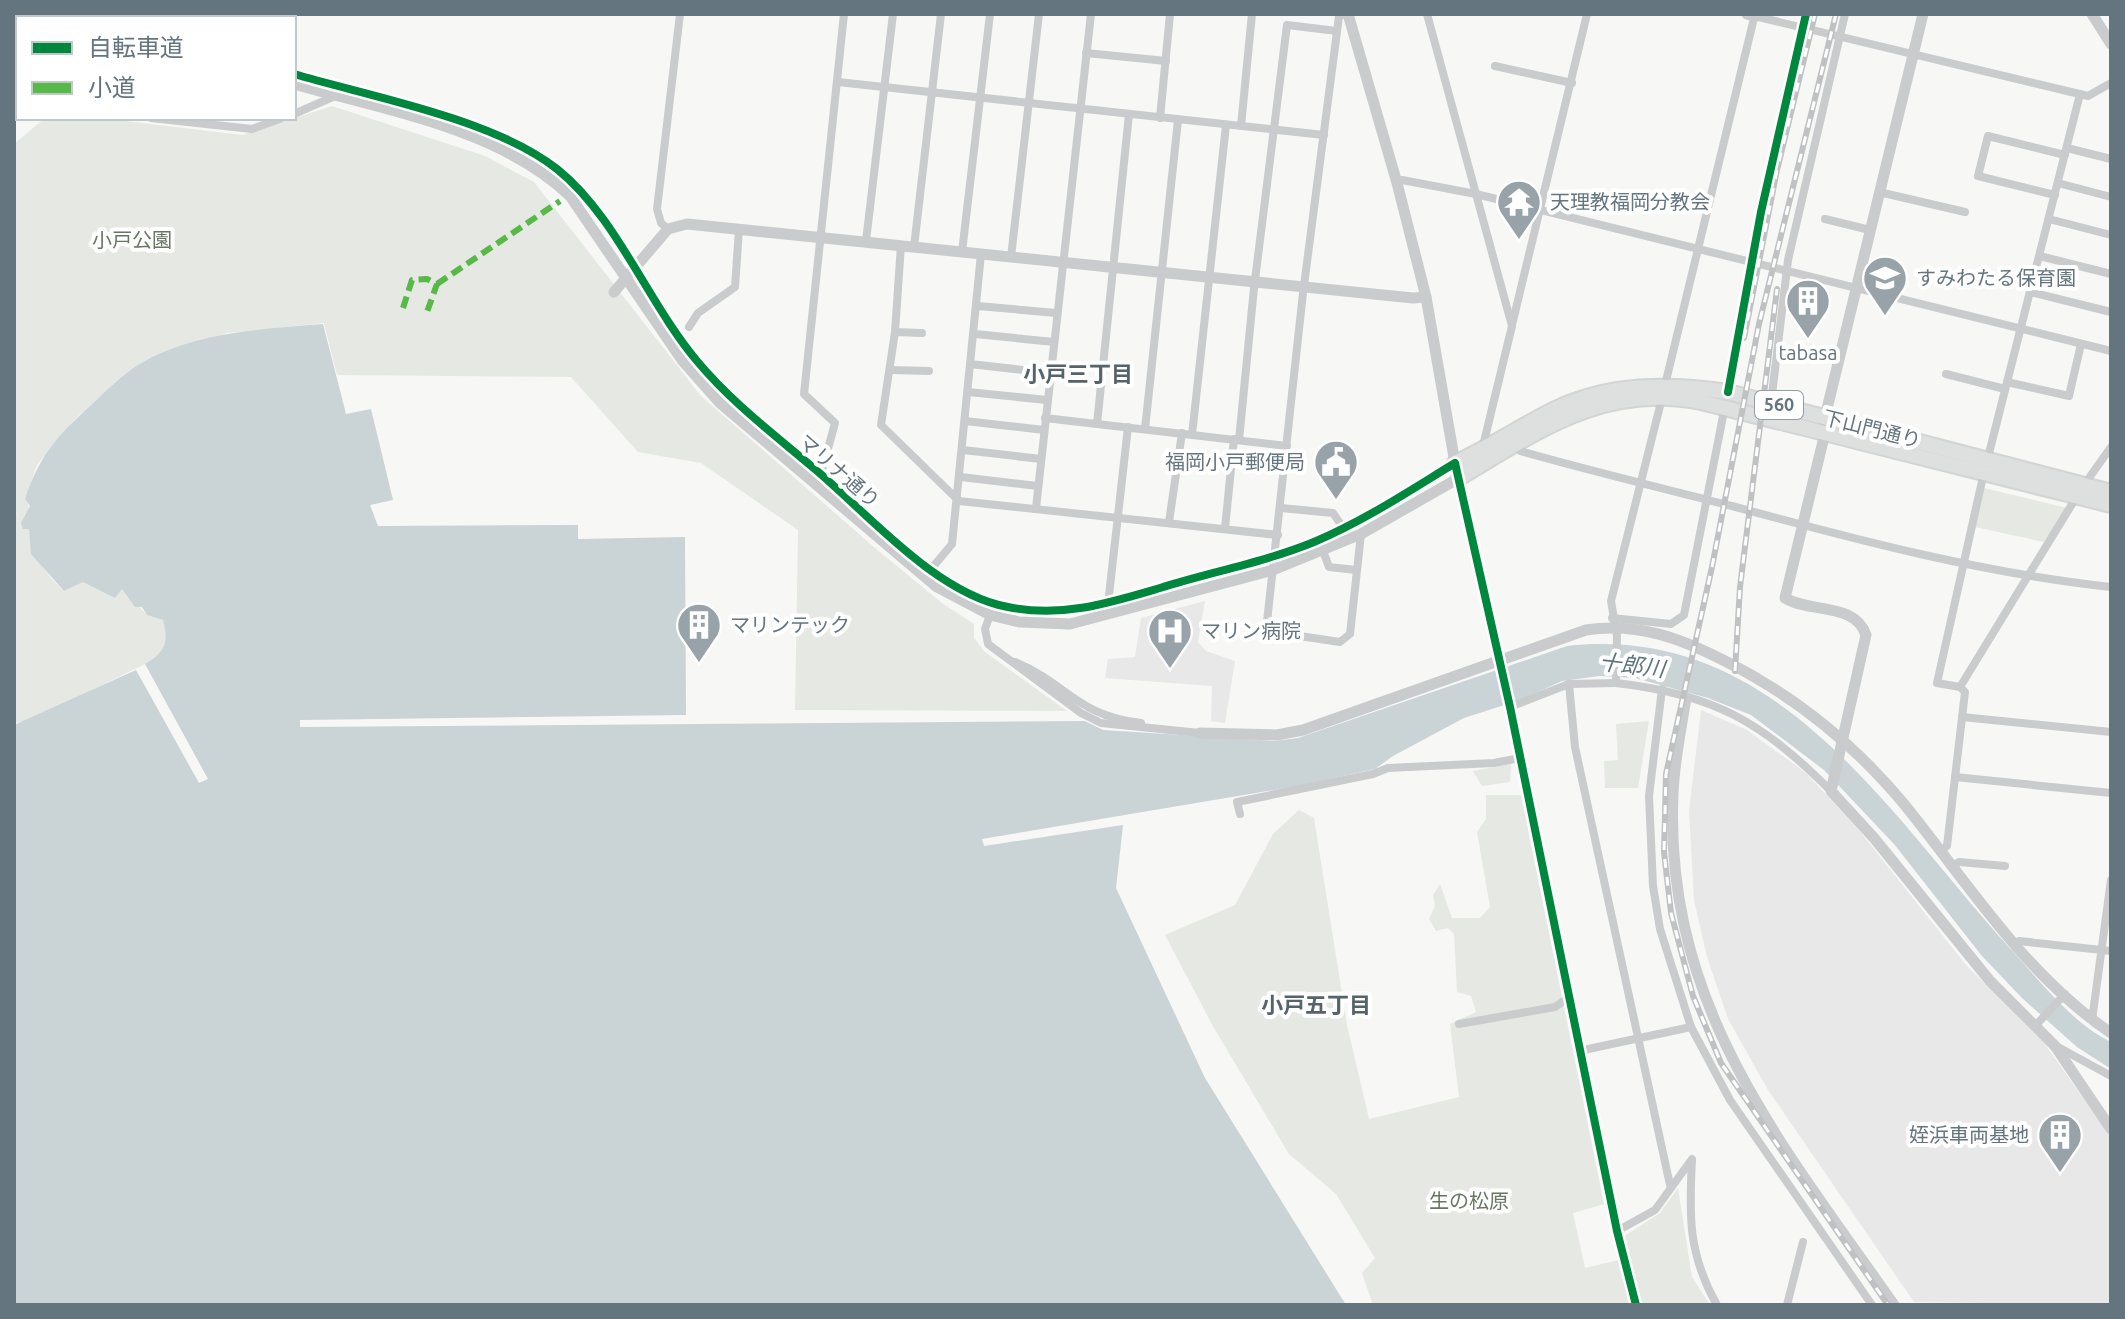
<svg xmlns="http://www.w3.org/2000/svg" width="2125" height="1319" viewBox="0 0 2125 1319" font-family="Ubuntu,'Noto Sans JP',sans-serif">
  <rect width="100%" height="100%" fill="#f7f7f6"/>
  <g fill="#e7e8e7">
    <path d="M 1205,601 L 1198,642 L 1206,651 L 1235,661 L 1225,723 L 1211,721 L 1212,686 L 1105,678 L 1108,659 L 1135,657 L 1141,618 Z"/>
    <path d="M 1701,710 L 1747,730 L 1806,773 L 1858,829 L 1966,965 L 2044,1043 L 2111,1137 L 2111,1305 L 1914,1302 L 1768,1090 L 1728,1019 L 1707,957 L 1694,900 L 1689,811 Z"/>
  </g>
  <g fill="#e6e8e3">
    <path d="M 14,14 L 73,14 L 72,18 L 18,18 L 18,85 L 14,85 Z"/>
    <path d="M 332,106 L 485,156 L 534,182 L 701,396 L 875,548 L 942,603 L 974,624 L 974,638 L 985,652 L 1067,711 L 795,710 L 798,530 L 701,463 L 638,452 L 571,377 L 337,375 L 324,323 L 227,333 L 113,385 L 76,418 L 37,465 L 25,499 C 33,509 27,518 29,530 C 33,557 45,573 64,591 L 83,582 L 115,597 L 122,588 L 147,615 L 163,620 C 169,643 165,652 145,664 L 25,723 L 14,722 L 14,144 L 45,118 L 109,119 L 242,135 Z"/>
    <path d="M 1984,488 L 2067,508 L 2044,542 L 1975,527 Z"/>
    <path d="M 1649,721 L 1638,788 L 1605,788 L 1604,761 L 1618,760 L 1616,724 Z"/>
    <path d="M 1511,764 L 1510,782 L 1482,786 L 1473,771 Z"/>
    <path d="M 1486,795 L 1521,795 L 1604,1204 L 1573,1213 L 1585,1268 L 1627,1258 L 1623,1237 L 1660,1213 L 1678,1188 L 1692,1277 L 1710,1305 L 1373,1305 L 1362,1273 L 1375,1258 L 1336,1194 L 1289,1154 L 1214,1028 L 1165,935 L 1235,905 L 1273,834 L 1299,810 L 1314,818 L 1347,1025 L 1369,1119 L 1459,1097 L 1450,1024 L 1476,1012 L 1471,996 L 1457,992 L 1454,934 L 1448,928 L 1436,931 L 1429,919 L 1435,906 L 1433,895 L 1440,884 L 1452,918 L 1480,918 L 1490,907 L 1477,832 L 1486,819 Z"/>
  </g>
  <path fill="#cad3d5" d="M 323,324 L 346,414 L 371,409 L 393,500 L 370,505 L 378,526 L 578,525 L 578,539 L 685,537 L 686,715 L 300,720 L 300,727 L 1085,721 L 1103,730 L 1275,741 L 1298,738 L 1567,646 C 1781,622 1892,821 2017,956 C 2043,985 2075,1025 2111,1042 L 2111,1069 L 2077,1047 L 2023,999 L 1982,956 L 1894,844 L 1824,770 L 1751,715 L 1708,698 L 1635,678 L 1600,676 L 1562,681 L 1520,700 L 1464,718 L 1393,756 L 1375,769 L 1298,786 L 982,839 L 984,846 L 1123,825 L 1116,888 L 1205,1078 L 1346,1305 L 14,1305 L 14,725 L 136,670 L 199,783 L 208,779 L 145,664 C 165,652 169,643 163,620 L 147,615 L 142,607 L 135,607 L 122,589 L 115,598 L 83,582 L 64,591 L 31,554 L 29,529 L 23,529 L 21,523 L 30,506 L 25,499 C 39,456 58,435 91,405 C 106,391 121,376 138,365 C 193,332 261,329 323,324 Z"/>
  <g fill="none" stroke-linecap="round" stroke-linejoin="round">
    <g stroke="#d3d4d4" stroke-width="18">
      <g id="primary">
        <path d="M 1455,463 C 1489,447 1520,427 1553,410 C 1609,383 1668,383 1728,392 L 2111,492"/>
        <path d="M 1459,478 C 1538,431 1604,383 1701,402 L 2111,505"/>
      </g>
    </g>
    <g stroke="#c9cbcc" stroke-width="8">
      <path d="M 1346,14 L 1339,16 L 1303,293 L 1266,631 L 1340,642 L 1350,634 L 1361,534"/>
      <path d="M 1427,14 L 1512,326 L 1482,450"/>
      <path d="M 1754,16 L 2088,96 L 2111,83"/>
      <path d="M 128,18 L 129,14"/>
      <path d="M 1086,53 L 1166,61"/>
      <path d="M 1495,66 L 1572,83"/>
      <path d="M 838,82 L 1324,135"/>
      <path d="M 294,114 L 335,96"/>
      <path d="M 151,118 L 252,129 L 282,118"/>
      <path d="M 1160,118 L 1170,14"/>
      <path d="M 1241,126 L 1252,14"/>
      <path d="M 2067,148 L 2111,159"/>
      <path d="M 1397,183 L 1402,180 L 1476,194 L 2111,351"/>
      <path d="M 2058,183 L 2111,197"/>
      <path d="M 1879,192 L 1965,212"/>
      <path d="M 2055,195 L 1978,176 L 1988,136 L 2065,155"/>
      <path d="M 1825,219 L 1870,230"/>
      <path d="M 2049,219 L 2111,235"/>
      <path d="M 668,229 L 661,223 L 657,209 L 680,14"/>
      <path d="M 866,241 L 893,14"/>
      <path d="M 901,245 L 895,332 L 881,425 L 959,501 L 1278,535"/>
      <path d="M 914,247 L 941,14"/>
      <path d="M 962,252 L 990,14"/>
      <path d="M 2040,256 L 2111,274"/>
      <path d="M 1011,257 L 1039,14"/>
      <path d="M 2030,292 L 2111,312"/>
      <path d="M 978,306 L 1056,313"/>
      <path d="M 1512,325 L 1587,14"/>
      <path d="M 689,327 L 698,313 L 735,287 L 739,229"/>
      <path d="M 895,332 L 922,333"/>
      <path d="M 975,334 L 1054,342"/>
      <path d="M 970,364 L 1050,373"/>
      <path d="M 890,370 L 929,371"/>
      <path d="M 1946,374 L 2005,389"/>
      <path d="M 2007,382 L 2069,396 L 2081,344"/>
      <path d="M 1665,385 L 1755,14"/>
      <path d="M 968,392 L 1047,400"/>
      <path d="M 1728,393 L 1761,212 L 1806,14"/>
      <path d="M 1662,398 L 1611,601 L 1617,636 L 1616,683 C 1714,694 1762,722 1831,791"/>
      <path d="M 1771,403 L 1788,260 L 1845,14"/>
      <path d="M 1045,418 L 1287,446"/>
      <path d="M 965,421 L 1044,430"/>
      <path d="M 1097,424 L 1129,114"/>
      <path d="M 1145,429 L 1178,120"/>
      <path d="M 1192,435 L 1226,125"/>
      <path d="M 1239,440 L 1254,288 L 1287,25 L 1337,31"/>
      <path d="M 1514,445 L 1520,451 C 1591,471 1661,488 1732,506 C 1857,540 1982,573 2111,587"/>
      <path d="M 963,450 L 1041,459"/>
      <path d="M 818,472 L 823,467 L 835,423 L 804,394 L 844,14"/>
      <path d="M 961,477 L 1038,486"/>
      <path d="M 2084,485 L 2111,447"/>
      <path d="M 1036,508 L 1091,14"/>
      <path d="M 1281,508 L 1333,513 L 1344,529"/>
      <path d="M 1169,522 L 1182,433"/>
      <path d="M 1225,528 L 1234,439"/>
      <path d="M 1323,551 L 1329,567 L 1356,570"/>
      <path d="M 932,568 L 952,544 L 981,254"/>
      <path d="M 1108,604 L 1128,427"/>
      <path d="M 990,615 L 985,629 L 988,644 L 1081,713 L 1101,723 L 1200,733"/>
      <path d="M 1612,618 L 1671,624 L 1684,615 L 1725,406"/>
      <path d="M 1015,662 C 1068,684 1077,716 1141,723"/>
      <path d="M 1569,684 L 1575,747 L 1670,1185"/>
      <path d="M 1960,687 L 1937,683 L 1982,481 L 2080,94"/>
      <path d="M 1662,689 L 1649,796 L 1653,886 L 1660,929 L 1691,1027 L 1730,1100 L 1872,1305"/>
      <path d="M 1510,707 L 1569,684 L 1616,683"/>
      <path d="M 1962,717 L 2111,732"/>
      <path d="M 1955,777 L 2111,793"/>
      <path d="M 1240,814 L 1237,802 L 1373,774 L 1388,768 L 1494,763 L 1520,758"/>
      <path d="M 1940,851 L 1947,846 L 1965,692 L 1960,687 L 2077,496"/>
      <path d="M 1952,867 L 1959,862 L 2005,866"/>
      <path d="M 2014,944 L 2019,941 L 2111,951"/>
      <path d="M 2092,1020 L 2111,880"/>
      <path d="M 1459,1024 L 1555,1007 L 1568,998"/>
      <path d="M 2036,1025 L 2065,994"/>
      <path d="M 2056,1046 L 2111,1076"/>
      <path d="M 1579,1051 L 1691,1027"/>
      <path d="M 1617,1231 L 1655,1210 L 1692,1159 C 1689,1216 1688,1254 1717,1305"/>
      <path d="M 1787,1305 L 1803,1242"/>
    </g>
    <g stroke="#c9cbcc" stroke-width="11">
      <path d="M 179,14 L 182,18"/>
      <path d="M 193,14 L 196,18"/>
      <path d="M 1348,14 L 1397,183 L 1426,297 L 1455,463 L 1510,707 L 1617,1231 L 1636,1305"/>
      <path d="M 1747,14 L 1754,16"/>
      <path d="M 1923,14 L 1825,417 L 1825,433 L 1785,598 C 1809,613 1855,602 1866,635 L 1831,791 L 1874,838 L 1990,981 L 2055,1046 L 2111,1129"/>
      <path d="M 2092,14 L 2111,44"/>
      <path d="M 294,74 C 372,97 494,119 557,169 C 616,216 648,303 697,361 C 732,403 775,435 816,470 C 870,516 937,594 1008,607 C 1062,618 1109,603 1160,588 C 1211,572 1265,562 1314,542 C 1364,521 1409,491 1455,463"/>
      <path d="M 294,84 C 384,110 501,129 570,196 L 682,360 L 720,403 L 937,587 L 990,615 L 1019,622 L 1070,624 L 1273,570 L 1361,534 L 1459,478"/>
      <path d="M 614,292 L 668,229 L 687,224 L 1413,298 L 1426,297"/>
      <path d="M 1686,698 C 1681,730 1674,762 1673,794 C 1664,1006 1780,1142 1894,1305"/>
      <path d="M 1200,733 L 1277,735 L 1303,730 L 1586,630 C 1637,622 1680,638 1725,661 C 1795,696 1854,744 1904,804 C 1968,883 2025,975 2111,1033"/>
    </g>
    <use href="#primary" stroke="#dedfdf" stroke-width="14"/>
    <g stroke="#bfc1c2" stroke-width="6">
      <g id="rail">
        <path d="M 1836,14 L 1759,324 L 1712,567 L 1666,774 L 1664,852 L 1671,913 L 1693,996 L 1721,1063 L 1888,1305"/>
        <path d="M 1744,338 L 1777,170 L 1815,14"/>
        <path d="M 1735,671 L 1740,587 L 1777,289"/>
      </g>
    </g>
    <use href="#rail" stroke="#fff" stroke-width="3" stroke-dasharray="9" stroke-linecap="butt"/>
    <g stroke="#58b947" stroke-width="6" stroke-dasharray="12 6" stroke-linecap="butt">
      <path d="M 437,284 L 560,201"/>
      <path d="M 403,308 L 412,280 L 427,279 L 437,284 L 427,312"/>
    </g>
    <g stroke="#fff" stroke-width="13">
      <g id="cycleway">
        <path d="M 294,74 C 372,97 494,119 557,169 C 616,216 648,303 697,361 C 732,403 775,435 816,470 C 870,516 937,594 1008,607 C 1062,618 1109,603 1160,588 C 1211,572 1265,562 1314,542 C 1364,521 1409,491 1455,463 L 1510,707 L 1617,1231 L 1636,1305"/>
        <path d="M 1728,392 L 1761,212 L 1806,14"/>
      </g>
    </g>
    <use href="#cycleway" stroke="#00873e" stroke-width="8"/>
  </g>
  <defs>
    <g id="temple-pin" transform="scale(2.3)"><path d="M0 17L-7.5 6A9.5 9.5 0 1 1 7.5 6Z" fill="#97a2a9" stroke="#fff"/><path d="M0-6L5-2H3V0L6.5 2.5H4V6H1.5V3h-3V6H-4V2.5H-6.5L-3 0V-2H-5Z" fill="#fff"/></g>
    <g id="school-pin" transform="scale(2.3)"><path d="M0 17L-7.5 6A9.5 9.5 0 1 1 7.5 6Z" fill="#97a2a9" stroke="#fff"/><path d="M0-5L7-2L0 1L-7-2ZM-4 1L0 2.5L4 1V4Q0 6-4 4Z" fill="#fff"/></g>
    <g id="building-pin" transform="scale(2.3)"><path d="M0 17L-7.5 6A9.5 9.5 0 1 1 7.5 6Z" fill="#97a2a9" stroke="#fff"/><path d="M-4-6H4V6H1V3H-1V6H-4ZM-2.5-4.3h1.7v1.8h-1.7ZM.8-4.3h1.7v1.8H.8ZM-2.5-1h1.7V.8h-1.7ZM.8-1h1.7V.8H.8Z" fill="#fff"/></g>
    <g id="civic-pin" transform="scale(2.3)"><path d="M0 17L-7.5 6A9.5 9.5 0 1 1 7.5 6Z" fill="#97a2a9" stroke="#fff"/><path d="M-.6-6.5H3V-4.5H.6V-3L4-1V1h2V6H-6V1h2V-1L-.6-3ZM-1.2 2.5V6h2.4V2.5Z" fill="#fff"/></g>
    <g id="hospital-pin" transform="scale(2.3)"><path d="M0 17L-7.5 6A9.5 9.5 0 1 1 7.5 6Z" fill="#97a2a9" stroke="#fff"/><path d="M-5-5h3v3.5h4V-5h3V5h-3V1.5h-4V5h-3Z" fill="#fff"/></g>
  </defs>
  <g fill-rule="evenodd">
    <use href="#temple-pin" x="1519" y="202"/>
    <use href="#school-pin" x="1885" y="278"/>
    <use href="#building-pin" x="1808" y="301"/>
    <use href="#civic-pin" x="1336" y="462"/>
    <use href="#building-pin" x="699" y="625"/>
    <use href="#hospital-pin" x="1170" y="631"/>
    <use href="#building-pin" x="2060" y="1135"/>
  </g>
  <g text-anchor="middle" stroke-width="8" stroke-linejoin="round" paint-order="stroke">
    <rect fill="#fff" stroke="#929ea5" stroke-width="2" x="1755" y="391" width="48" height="28" rx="6"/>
    <g font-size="18" font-weight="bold" fill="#64757f">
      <text x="1779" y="411">560</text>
    </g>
    <g font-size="20" fill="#64757f" stroke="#fff" text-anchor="start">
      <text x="1550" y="209">天理教福岡分教会</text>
      <text x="1916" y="285">すみわたる保育園</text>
      <text x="1808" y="360" text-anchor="middle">tabasa</text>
      <text x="1305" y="469" text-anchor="end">福岡小戸郵便局</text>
      <text x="730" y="632">マリンテック</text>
      <text x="1201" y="638">マリン病院</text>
      <text x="2029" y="1142" text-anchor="end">姪浜車両基地</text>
    </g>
    <g font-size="20" fill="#687762" stroke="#fff">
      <text x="132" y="247">小戸公園</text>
      <text x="1469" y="1208">生の松原</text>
    </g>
    <g font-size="20" fill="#64757f" stroke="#fff">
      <text transform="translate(1872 429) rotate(14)" y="7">下山門通り</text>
      <text transform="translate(839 471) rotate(41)" y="7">マリナ通り</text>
    </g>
    <g font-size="22" font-weight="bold" fill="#55636a" stroke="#fff">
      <text x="1078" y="382">小戸三丁目</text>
      <text x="1316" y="1013">小戸五丁目</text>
    </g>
    <g font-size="22" font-style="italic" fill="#5e7479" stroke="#fff">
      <text transform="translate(1632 665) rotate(7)" y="8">十郎川</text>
    </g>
  </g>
  <rect width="2125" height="1319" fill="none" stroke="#64757f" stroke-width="32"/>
  <rect x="16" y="16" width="280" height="104" fill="#ffffff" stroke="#c1c8cc" stroke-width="2"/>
  <rect x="32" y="42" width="40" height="12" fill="#00873e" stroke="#c1c8cc" stroke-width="2"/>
  <text x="88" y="56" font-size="24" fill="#64757f">自転車道</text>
  <rect x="32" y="82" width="40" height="12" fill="#58b947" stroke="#c1c8cc" stroke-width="2"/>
  <text x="88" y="96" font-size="24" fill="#64757f">小道</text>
</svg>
